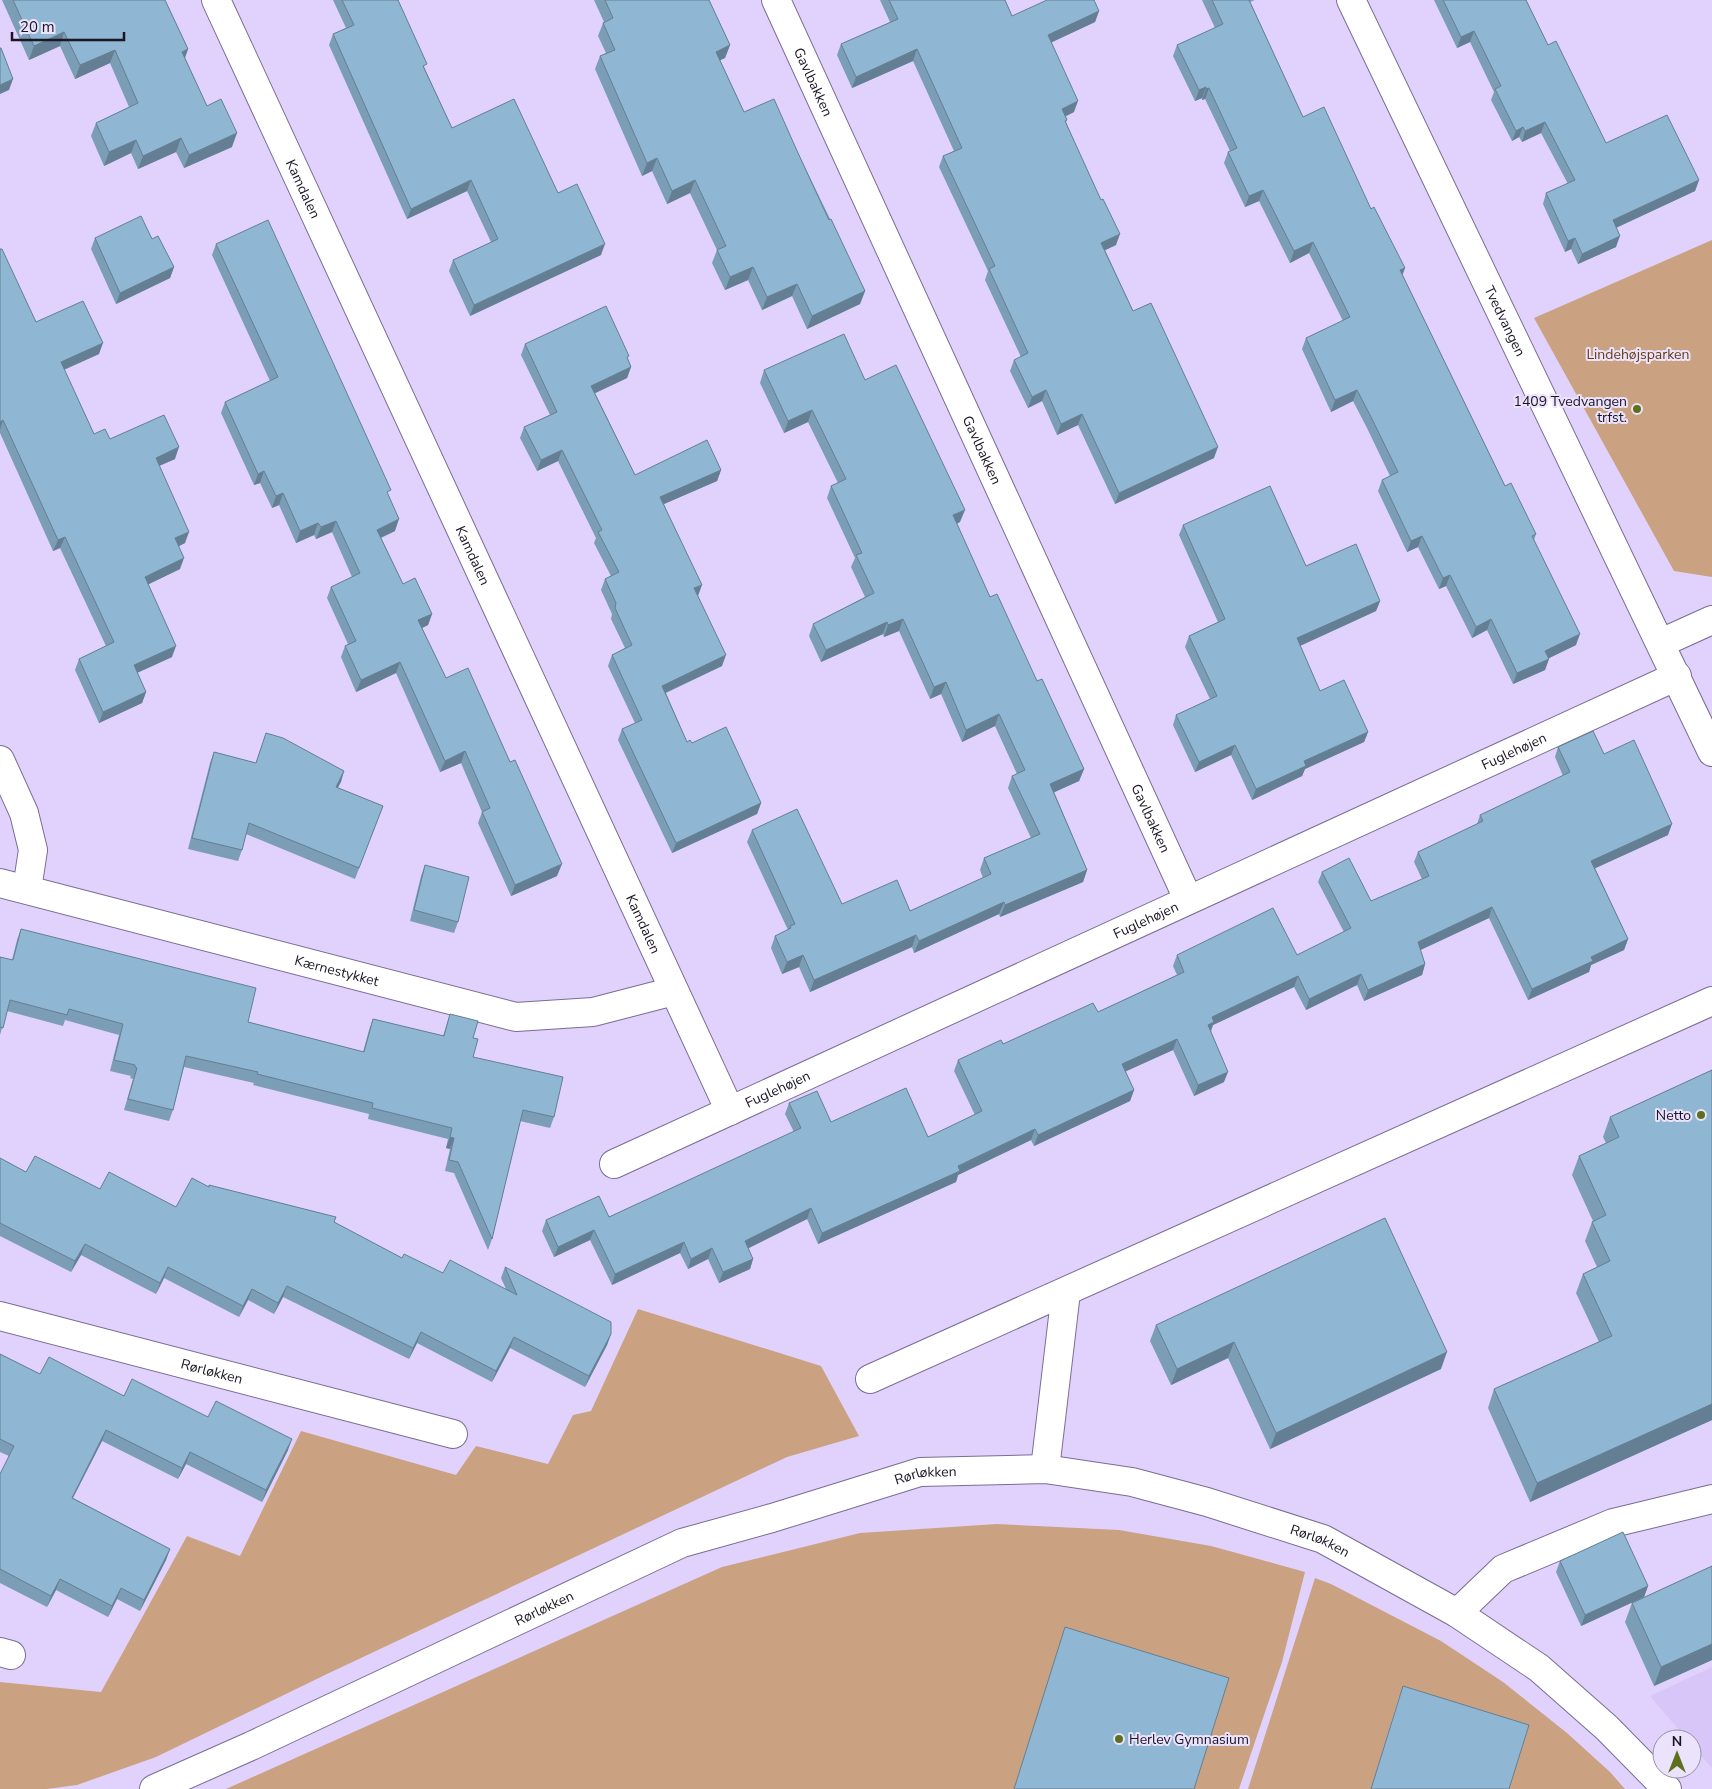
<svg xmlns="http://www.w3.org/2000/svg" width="1712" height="1789" viewBox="0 0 1712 1789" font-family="'Nunito Sans',sans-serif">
  <rect width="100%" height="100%" fill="#e0d2fc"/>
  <path fill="#d7c6f7" d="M 1712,1667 L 1712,1768 L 1692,1745 L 1692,1739 L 1687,1739 L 1650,1696 Z"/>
  <g fill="#caa282">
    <path d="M 1712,240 L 1712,577 L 1674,571 L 1534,318 Z"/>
    <path d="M 638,1309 L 821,1366 L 859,1436 L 787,1457 L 327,1674 L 156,1757 L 77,1785 L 47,1789 L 0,1789 L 0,1682 L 101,1692 L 187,1536 L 240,1556 L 301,1431 L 456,1475 L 476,1446 L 548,1464 L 573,1415 L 591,1411 Z"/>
    <path d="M 997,1524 L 1119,1530 L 1211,1546 L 1305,1572 L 1282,1662 L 1239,1789 L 1193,1789 L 1062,1638 L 1014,1789 L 226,1789 L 722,1567 L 860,1533 Z"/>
    <path d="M 1315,1578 L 1331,1584 L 1441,1641 L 1503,1682 L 1567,1733 L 1610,1772 L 1625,1789 L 1509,1789 L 1399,1697 L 1371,1789 L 1248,1789 Z"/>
  </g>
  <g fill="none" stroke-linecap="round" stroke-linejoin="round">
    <g stroke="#7a6d92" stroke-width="30">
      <g id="minor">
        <path id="s1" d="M 216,0 L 730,1111"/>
        <path id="s2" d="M 776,0 L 1188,899"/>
        <path id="s3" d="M 1351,0 L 1712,752"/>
        <path d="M 1661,643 L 1712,620"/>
        <path d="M 0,760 L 24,813 L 33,850 L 27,889"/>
        <path id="s4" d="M 0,883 L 516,1017 L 593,1012 L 674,991"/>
        <path id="s5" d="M 614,1164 L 1677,676"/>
        <path id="s6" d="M 0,1316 L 453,1434"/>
        <path d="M 870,1379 L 1712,1001"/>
        <path d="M 1045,1469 L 1066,1292"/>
        <path d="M 1457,1613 L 1503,1569 L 1613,1523 L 1712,1499"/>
        <path d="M 0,1652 L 11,1655"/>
        <path id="s7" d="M 154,1789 L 251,1746 L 682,1543 L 772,1518 L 920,1472 L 1045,1469 L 1132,1482 L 1207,1502 L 1323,1539 L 1457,1613 L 1539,1668 L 1607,1728 L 1667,1789"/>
      </g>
    </g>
    <use href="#minor" stroke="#fff" stroke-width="28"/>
  </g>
  <g fill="#7b9db5">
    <path d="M 2,0 L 165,0 L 188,49 L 185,58 L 207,106 L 232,147 L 184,168 L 176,152 L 138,169 L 131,153 L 104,166 L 91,136 L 96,123 L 129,107 L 110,63 L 75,79 L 60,46 L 29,60 Z"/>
    <path d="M 333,0 L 398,0 L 425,69 L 452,128 L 558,193 L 601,255 L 470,316 L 449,271 L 453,260 L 491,242 L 467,191 L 407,219 L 329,45 L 333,34 L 346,28 Z"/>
    <path d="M 594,0 L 709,0 L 730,45 L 725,58 L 720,60 L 744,112 L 798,153 L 865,291 L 860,304 L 807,329 L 792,296 L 762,310 L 748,280 L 725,290 L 712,263 L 717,250 L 690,193 L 667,204 L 652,171 L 642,176 L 595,69 L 600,56 L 606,53 L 598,36 L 603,23 L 604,22 Z"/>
    <path d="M 880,0 L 1005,0 L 1012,16 L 1099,11 L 1095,22 L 1051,42 L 1074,112 L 1066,116 L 1067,120 L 1066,122 L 1116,245 L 1105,250 L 1133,311 L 1214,458 L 1115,504 L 1078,425 L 1057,435 L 1042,401 L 1028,408 L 1010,371 L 1014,360 L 1021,357 L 985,280 L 988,271 L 939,167 L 943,156 L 954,151 L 913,61 L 852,88 L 837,55 L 841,44 L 890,22 Z"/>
    <path d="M 1202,0 L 1255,0 L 1250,2 L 1303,117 L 1371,209 L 1405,268 L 1402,274 L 1505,486 L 1536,534 L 1534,540 L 1576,645 L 1549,658 L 1545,670 L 1513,684 L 1487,630 L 1472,638 L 1446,586 L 1439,589 L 1418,547 L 1407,552 L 1378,491 L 1382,480 L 1390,476 L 1367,428 L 1353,401 L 1331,412 L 1302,349 L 1306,338 L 1343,321 L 1309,253 L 1290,263 L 1259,201 L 1245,207 L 1224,163 L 1228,152 L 1230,151 L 1205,99 L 1202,100 L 1202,98 L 1195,101 L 1173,56 L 1177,45 L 1215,28 Z"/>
    <path d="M 1434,0 L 1526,0 L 1548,45 L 1606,143 L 1699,180 L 1695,191 L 1616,228 L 1616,247 L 1578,264 L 1571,249 L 1565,252 L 1543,204 L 1546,193 L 1568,184 L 1541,133 L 1522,142 L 1519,137 L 1512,141 L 1491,100 L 1494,92 L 1470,42 L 1457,48 Z"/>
    <path d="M 95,238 L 152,239 L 174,267 L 170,278 L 116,304 L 91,249 Z"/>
    <path d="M 216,244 L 388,496 L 395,531 L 381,538 L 403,584 L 432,614 L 428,625 L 422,628 L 446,678 L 557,876 L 511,896 L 478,823 L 482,812 L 461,763 L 440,772 L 396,673 L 356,692 L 341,657 L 345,646 L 348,644 L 327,598 L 331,587 L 352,577 L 332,532 L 316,539 L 314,535 L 296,543 L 279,505 L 272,508 L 260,483 L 254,485 L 221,413 L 225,402 L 270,381 L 212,255 Z"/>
    <path d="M 0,249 L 36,322 L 99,354 L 64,370 L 94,434 L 110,439 L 175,459 L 159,466 L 185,543 L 179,546 L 180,569 L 148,584 L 172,657 L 137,673 L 146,692 L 142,703 L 99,723 L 75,670 L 79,659 L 106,646 L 60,548 L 53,551 L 0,433 Z"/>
    <path d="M 525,344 L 628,360 L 631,367 L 627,378 L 595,393 L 635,475 L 721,470 L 717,481 L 664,504 L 698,596 L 722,666 L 666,693 L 687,742 L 692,743 L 761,803 L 757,814 L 672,853 L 618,740 L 622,729 L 635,723 L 608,666 L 612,655 L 625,648 L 611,619 L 612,614 L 601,590 L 605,579 L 611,576 L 594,543 L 596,538 L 558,461 L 537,471 L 520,438 L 524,427 L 550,415 L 521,355 Z"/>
    <path d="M 764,370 L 865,380 L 960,522 L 956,524 L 990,597 L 1037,681 L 1084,769 L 1079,781 L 1054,792 L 1087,870 L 1083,882 L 1000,917 L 999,914 L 914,953 L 912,947 L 810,992 L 799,967 L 782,974 L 771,948 L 775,936 L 788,930 L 747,842 L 752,830 L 842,904 L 910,911 L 983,878 L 980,870 L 984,858 L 1031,838 L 1008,788 L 1012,776 L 1017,774 L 995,726 L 962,742 L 941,694 L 930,699 L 899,631 L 884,637 L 883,634 L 821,662 L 809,636 L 813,624 L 865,597 L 851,567 L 855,558 L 827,498 L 831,486 L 838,483 L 808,422 L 784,433 L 760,383 Z"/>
    <path d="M 1183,525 L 1306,566 L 1380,601 L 1376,611 L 1300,646 L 1320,691 L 1368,732 L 1364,742 L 1305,769 L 1302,776 L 1252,800 L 1231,755 L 1195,772 L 1173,725 L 1176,715 L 1210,699 L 1185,647 L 1189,636 L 1218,622 L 1179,535 Z"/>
    <path d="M 266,733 L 344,771 L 338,788 L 383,806 L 355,879 L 246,834 L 242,850 L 238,861 L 188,849 L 210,763 L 214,752 L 256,763 Z"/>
    <path d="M 1558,747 L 1604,754 L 1668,835 L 1595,868 L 1628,939 L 1624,950 L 1591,965 L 1589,972 L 1528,1000 L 1489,918 L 1420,950 L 1425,964 L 1422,975 L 1364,1001 L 1357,985 L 1306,1010 L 1294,987 L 1213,1025 L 1211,1032 L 1224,1082 L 1194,1096 L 1173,1050 L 1125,1071 L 1134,1090 L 1130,1101 L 1034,1146 L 1031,1140 L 958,1175 L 956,1182 L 818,1244 L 807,1219 L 748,1248 L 753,1259 L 750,1269 L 719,1283 L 708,1259 L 688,1269 L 680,1253 L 612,1285 L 590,1240 L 554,1257 L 542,1231 L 546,1220 L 609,1217 L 794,1132 L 785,1114 L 789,1103 L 831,1122 L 928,1137 L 975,1115 L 954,1071 L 958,1060 L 1098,1012 L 1177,975 L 1173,966 L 1177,955 L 1297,955 L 1344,932 L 1318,882 L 1322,872 L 1371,901 L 1422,879 L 1414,862 L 1418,852 L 1477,824 L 1480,815 L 1563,776 L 1555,757 Z"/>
    <path d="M 425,865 L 458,922 L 454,933 L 410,921 L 421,876 Z"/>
    <path d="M 21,929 L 248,1022 L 363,1052 L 369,1030 L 373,1019 L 443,1036 L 450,1014 L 473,1038 L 473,1057 L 554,1117 L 550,1128 L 520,1121 L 492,1239 L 488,1250 L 454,1173 L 445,1171 L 450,1149 L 446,1148 L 448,1139 L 368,1119 L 369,1114 L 253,1085 L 254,1083 L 184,1067 L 173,1110 L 169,1121 L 124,1110 L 133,1079 L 130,1078 L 131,1076 L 110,1071 L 119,1035 L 65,1020 L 63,1026 L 7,1011 L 0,1035 L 0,957 L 12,960 L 17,940 Z"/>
    <path d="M 1712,1070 L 1712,1420 L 1530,1502 L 1488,1408 L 1494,1389 L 1599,1342 L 1576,1293 L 1583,1274 L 1597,1267 L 1585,1241 L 1592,1222 L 1593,1221 L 1572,1175 L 1579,1156 L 1606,1143 L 1603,1137 L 1610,1117 Z"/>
    <path d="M 0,1158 L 26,1172 L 176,1207 L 209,1187 L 334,1222 L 402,1258 L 443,1273 L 506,1289 L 501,1278 L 505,1267 L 611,1334 L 607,1345 L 585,1387 L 510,1348 L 492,1382 L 417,1343 L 409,1359 L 283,1297 L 274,1314 L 248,1300 L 239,1317 L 164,1278 L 156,1294 L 81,1255 L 71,1272 L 0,1236 Z"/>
    <path d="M 1156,1325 L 1441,1369 L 1270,1449 L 1228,1358 L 1171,1385 L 1150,1341 Z"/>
    <path d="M 0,1354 L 40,1374 L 208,1417 L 288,1450 L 262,1502 L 186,1464 L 178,1479 L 102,1441 L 73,1498 L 170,1549 L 166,1560 L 140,1611 L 117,1599 L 108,1617 L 56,1590 L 47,1607 L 0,1583 L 0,1474 L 9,1456 L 0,1452 Z"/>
    <path d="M 1560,1561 L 1648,1586 L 1644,1597 L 1581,1626 L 1556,1572 Z"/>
    <path d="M 1712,1566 L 1712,1660 L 1654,1686 L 1625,1622 L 1632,1603 Z"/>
    <path d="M 1065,1627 L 1194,1789 L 1014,1789 Z"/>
    <path d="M 1403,1686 L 1509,1789 L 1371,1789 Z"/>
  </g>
  <g fill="#647f93">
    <path d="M 1099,11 L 1095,22 L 1044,46 L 1048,35 Z"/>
    <path d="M 1474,31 L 1470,42 L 1457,48 L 1461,37 Z"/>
    <path d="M 64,32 L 60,46 L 29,60 L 34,46 Z"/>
    <path d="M 730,45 L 725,58 L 712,64 L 716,52 Z"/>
    <path d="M 188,49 L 183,63 L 182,52 Z"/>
    <path d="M 917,49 L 913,61 L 852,88 L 856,77 Z"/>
    <path d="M 115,50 L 110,63 L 75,79 L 80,65 Z"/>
    <path d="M 13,79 L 9,90 L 0,94 L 0,85 Z"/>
    <path d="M 1206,87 L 1202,98 L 1195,101 L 1199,90 Z"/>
    <path d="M 1209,88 L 1205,99 L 1202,100 L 1206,89 Z"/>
    <path d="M 1078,101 L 1074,112 L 1058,120 L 1062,109 Z"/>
    <path d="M 1545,122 L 1541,133 L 1522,142 L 1525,131 Z"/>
    <path d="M 1523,127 L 1519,137 L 1512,141 L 1516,131 Z"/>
    <path d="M 237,133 L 232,147 L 184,168 L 189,155 Z"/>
    <path d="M 181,138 L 176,152 L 138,169 L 143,156 Z"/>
    <path d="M 136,140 L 131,153 L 104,166 L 109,152 Z"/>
    <path d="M 657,158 L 652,171 L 642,176 L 647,163 Z"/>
    <path d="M 471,180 L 467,191 L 407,219 L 411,209 Z"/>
    <path d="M 695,180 L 690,193 L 667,204 L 672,191 Z"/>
    <path d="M 1699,180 L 1695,191 L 1609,231 L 1613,220 Z"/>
    <path d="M 1263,190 L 1259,201 L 1245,207 L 1249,196 Z"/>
    <path d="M 1120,234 L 1116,245 L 1097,254 L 1101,243 Z"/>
    <path d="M 1620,236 L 1616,247 L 1578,264 L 1582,254 Z"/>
    <path d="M 1575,238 L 1571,249 L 1565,252 L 1568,241 Z"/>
    <path d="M 1313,242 L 1309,253 L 1290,263 L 1294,251 Z"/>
    <path d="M 605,244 L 601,255 L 470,316 L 474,305 Z"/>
    <path d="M 174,267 L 170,278 L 116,304 L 120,293 Z"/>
    <path d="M 753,267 L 748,280 L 725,290 L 730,277 Z"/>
    <path d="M 1405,268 L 1401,279 L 1400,270 Z"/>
    <path d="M 797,284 L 792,296 L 762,310 L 767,297 Z"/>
    <path d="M 865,291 L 860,304 L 807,329 L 812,316 Z"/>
    <path d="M 103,343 L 99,354 L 56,373 L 61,362 Z"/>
    <path d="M 631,367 L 627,378 L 587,397 L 591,386 Z"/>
    <path d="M 1046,390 L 1042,401 L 1028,408 L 1032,397 Z"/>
    <path d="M 1357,390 L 1353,401 L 1331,412 L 1335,400 Z"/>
    <path d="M 812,410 L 808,422 L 784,433 L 788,421 Z"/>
    <path d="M 1082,414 L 1078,425 L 1057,435 L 1061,424 Z"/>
    <path d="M 3,420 L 0,430 L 0,422 Z"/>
    <path d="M 179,447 L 175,459 L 152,469 L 156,458 Z"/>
    <path d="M 1218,447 L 1214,458 L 1115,504 L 1119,493 Z"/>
    <path d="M 562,450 L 558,461 L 537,471 L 541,460 Z"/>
    <path d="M 721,470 L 717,481 L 657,507 L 660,497 Z"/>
    <path d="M 264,471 L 260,483 L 254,485 L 258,474 Z"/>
    <path d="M 283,493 L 279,505 L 272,508 L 276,496 Z"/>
    <path d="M 965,510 L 960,522 L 948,528 L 953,515 Z"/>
    <path d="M 399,519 L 395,531 L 373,541 L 377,530 Z"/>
    <path d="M 336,521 L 332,532 L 316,539 L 321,527 Z"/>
    <path d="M 318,523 L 314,535 L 296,543 L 300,531 Z"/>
    <path d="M 189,532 L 185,543 L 171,550 L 175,538 Z"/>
    <path d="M 1422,536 L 1418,547 L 1407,552 L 1411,541 Z"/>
    <path d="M 65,537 L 60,548 L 53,551 L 58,540 Z"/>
    <path d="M 184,558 L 180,569 L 141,588 L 145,577 Z"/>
    <path d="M 1450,575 L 1446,586 L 1439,589 L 1443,578 Z"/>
    <path d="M 702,585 L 698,596 L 694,588 Z"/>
    <path d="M 1380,601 L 1376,611 L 1293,649 L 1297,638 Z"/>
    <path d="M 432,614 L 428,625 L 414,632 L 418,620 Z"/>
    <path d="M 903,619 L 899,631 L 884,637 L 888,625 Z"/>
    <path d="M 1491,619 L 1487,630 L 1472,638 L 1476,627 Z"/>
    <path d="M 887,622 L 883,634 L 821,662 L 826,650 Z"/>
    <path d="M 1580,634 L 1576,645 L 1541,662 L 1545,651 Z"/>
    <path d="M 176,646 L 172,657 L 130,676 L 134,665 Z"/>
    <path d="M 726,655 L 722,666 L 658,696 L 662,686 Z"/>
    <path d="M 1549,659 L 1545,670 L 1513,684 L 1517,673 Z"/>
    <path d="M 400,662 L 396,673 L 356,692 L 361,680 Z"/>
    <path d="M 946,682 L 941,694 L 930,699 L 934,687 Z"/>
    <path d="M 146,692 L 142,703 L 99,723 L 103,712 Z"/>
    <path d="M 999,714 L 995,726 L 962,742 L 966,730 Z"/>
    <path d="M 1368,732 L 1364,742 L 1305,769 L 1302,776 L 1252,800 L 1256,789 L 1304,761 Z"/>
    <path d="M 1235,745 L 1231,755 L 1195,772 L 1199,762 Z"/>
    <path d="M 465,751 L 461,763 L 440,772 L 445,761 Z"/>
    <path d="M 1084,769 L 1079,781 L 1046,796 L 1050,784 Z"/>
    <path d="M 344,771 L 341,782 L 332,798 L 336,787 Z"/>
    <path d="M 761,803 L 757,814 L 672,853 L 676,843 Z"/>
    <path d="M 1672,824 L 1668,835 L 1587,872 L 1591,861 Z"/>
    <path d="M 562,864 L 557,876 L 511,896 L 515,885 Z"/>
    <path d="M 1087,870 L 1083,882 L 1000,917 L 1005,905 Z"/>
    <path d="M 1004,902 L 999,914 L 914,953 L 919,941 Z"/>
    <path d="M 1492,907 L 1489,918 L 1414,953 L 1418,942 Z"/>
    <path d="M 916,935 L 912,947 L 810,992 L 814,980 Z"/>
    <path d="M 1628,939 L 1624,950 L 1591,965 L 1589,972 L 1528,1000 L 1532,989 L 1591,957 Z"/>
    <path d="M 803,955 L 799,967 L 782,974 L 787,962 Z"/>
    <path d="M 1425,964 L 1422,975 L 1364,1001 L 1368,990 Z"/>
    <path d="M 1361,974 L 1357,985 L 1306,1010 L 1309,999 Z"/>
    <path d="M 1298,976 L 1294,987 L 1213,1025 L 1210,1032 L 1208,1025 L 1212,1017 Z"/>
    <path d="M 1177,1039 L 1173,1050 L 1118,1075 L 1122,1064 Z"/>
    <path d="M 1228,1072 L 1224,1082 L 1194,1096 L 1198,1085 Z"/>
    <path d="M 1134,1090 L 1130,1101 L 1034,1146 L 1038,1135 Z"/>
    <path d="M 1035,1129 L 1031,1140 L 958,1175 L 956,1182 L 818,1244 L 822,1233 Z"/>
    <path d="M 450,1137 L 454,1138 L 450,1149 L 446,1148 Z"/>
    <path d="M 811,1208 L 807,1219 L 741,1252 L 745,1241 Z"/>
    <path d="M 594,1230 L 590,1240 L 554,1257 L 558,1247 Z"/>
    <path d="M 684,1242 L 680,1253 L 612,1285 L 615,1274 Z"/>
    <path d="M 85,1244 L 81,1255 L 71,1272 L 75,1261 Z"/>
    <path d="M 712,1248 L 708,1259 L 688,1269 L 691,1259 Z"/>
    <path d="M 753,1259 L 750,1269 L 719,1283 L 723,1272 Z"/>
    <path d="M 168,1267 L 164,1278 L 156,1294 L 160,1283 Z"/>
    <path d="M 287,1286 L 283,1297 L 274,1314 L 278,1303 Z"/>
    <path d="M 252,1289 L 248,1300 L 239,1317 L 243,1306 Z"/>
    <path d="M 421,1332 L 417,1343 L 409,1359 L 413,1348 Z"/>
    <path d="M 611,1334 L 607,1345 L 585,1387 L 589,1376 Z"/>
    <path d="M 514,1337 L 510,1348 L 492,1382 L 496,1371 Z"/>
    <path d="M 1234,1342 L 1228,1358 L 1171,1385 L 1177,1369 Z"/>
    <path d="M 1447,1352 L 1441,1369 L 1270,1449 L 1276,1433 Z"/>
    <path d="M 1712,1404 L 1712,1420 L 1530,1502 L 1537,1483 Z"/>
    <path d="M 106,1430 L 102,1441 L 67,1509 L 72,1498 Z"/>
    <path d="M 292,1439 L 288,1450 L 262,1502 L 266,1490 Z"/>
    <path d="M 190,1452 L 186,1464 L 178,1479 L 182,1468 Z"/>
    <path d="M 170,1549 L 166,1560 L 140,1611 L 144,1600 Z"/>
    <path d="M 60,1579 L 56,1590 L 47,1607 L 51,1596 Z"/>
    <path d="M 1648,1586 L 1644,1597 L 1581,1626 L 1585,1615 Z"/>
    <path d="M 121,1588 L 117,1599 L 108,1617 L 112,1606 Z"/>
    <path d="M 1712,1644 L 1712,1660 L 1654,1686 L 1661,1667 Z"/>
  </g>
  <g fill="#8fb6d2" stroke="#647f93">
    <path d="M 13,0 L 165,0 L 188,49 L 182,52 L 207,106 L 221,99 L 237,133 L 189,155 L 181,138 L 143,156 L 136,140 L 109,152 L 96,123 L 138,103 L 115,50 L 80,65 L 64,32 L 34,46 Z"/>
    <path d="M 342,0 L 398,0 L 427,64 L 423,66 L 452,128 L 514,99 L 558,193 L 577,184 L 605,244 L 474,305 L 453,260 L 498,239 L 471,180 L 411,209 L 333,34 L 354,25 Z"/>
    <path d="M 605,0 L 709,0 L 730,45 L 716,52 L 744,112 L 774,99 L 798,153 L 829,220 L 831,219 L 865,291 L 812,316 L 797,284 L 767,297 L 753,267 L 730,277 L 717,250 L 726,246 L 695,180 L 672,191 L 657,158 L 647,163 L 600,56 L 615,50 L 603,23 L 613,18 Z"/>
    <path d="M 889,0 L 1005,0 L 1012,16 L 1047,0 L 1094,0 L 1099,11 L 1048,35 L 1078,101 L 1062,109 L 1067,120 L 1065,121 L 1101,200 L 1103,199 L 1120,234 L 1101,243 L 1133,311 L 1151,303 L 1218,447 L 1119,493 L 1082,414 L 1061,424 L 1046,390 L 1032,397 L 1014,360 L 1028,353 L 989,269 L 995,266 L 943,156 L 962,148 L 917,49 L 856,77 L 841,44 L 898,19 Z"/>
    <path d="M 1212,0 L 1249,0 L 1303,117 L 1324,107 L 1371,209 L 1374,207 L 1405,268 L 1400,270 L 1505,486 L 1511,483 L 1536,534 L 1532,536 L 1580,634 L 1545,651 L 1549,659 L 1517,673 L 1491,619 L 1476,627 L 1450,575 L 1443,578 L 1422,536 L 1411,541 L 1382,480 L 1398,472 L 1371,417 L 1357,390 L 1335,400 L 1306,338 L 1350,317 L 1313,242 L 1294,251 L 1263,190 L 1249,196 L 1228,152 L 1237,148 L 1209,88 L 1206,89 L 1206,87 L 1199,90 L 1177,45 L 1223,24 Z"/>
    <path d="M 1443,0 L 1526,0 L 1548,45 L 1556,41 L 1606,143 L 1667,115 L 1699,180 L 1613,220 L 1620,236 L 1582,254 L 1575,238 L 1568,241 L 1546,193 L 1575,180 L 1545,122 L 1525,131 L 1523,127 L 1516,131 L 1495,89 L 1501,86 L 1474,31 L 1461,37 Z"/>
    <path d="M 0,48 L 1,48 L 13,79 L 0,85 Z"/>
    <path d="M 141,216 L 152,239 L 158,236 L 174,267 L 120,293 L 95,238 Z"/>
    <path d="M 268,220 L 391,490 L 387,492 L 399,519 L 377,530 L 403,584 L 415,578 L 432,614 L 418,620 L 446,678 L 468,668 L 510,762 L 515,760 L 562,864 L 515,885 L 482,812 L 490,808 L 465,751 L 445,761 L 400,662 L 361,680 L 345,646 L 356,641 L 331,587 L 360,573 L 336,521 L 321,527 L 318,523 L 300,531 L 283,493 L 276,496 L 264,471 L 258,474 L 225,402 L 278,377 L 216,244 Z"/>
    <path d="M 0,249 L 2,249 L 36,322 L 83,301 L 103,343 L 61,362 L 94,434 L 105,429 L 110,439 L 164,415 L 179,447 L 156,458 L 189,532 L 175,538 L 184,558 L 145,577 L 176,646 L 134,665 L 146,692 L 103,712 L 79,659 L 114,642 L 65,537 L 58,540 L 3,420 L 0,422 Z"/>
    <path d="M 606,306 L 629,356 L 627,357 L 631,367 L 591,386 L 635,475 L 707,440 L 721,470 L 660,497 L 702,585 L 694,588 L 726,655 L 662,686 L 687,742 L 690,740 L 692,743 L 726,727 L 761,803 L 676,843 L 622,729 L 642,720 L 612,655 L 632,645 L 615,608 L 616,603 L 605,579 L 619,572 L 598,532 L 602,530 L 562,450 L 541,460 L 524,427 L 557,412 L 525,344 Z"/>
    <path d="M 844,334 L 865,380 L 896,365 L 965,510 L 953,515 L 990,597 L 997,594 L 1037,681 L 1042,679 L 1084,769 L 1050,784 L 1087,870 L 1005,905 L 1004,902 L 919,941 L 916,935 L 814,980 L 803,955 L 787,962 L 775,936 L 791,928 L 790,926 L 795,924 L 752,830 L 797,809 L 842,904 L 897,880 L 910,911 L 991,874 L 984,858 L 1040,834 L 1012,776 L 1025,770 L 999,714 L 966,730 L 946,682 L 934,687 L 903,619 L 888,625 L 887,622 L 826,650 L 813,624 L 874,593 L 856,555 L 862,553 L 831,486 L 846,479 L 812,410 L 788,421 L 764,370 Z"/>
    <path d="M 1270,486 L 1306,566 L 1356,544 L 1380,601 L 1297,638 L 1320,691 L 1344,680 L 1368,732 L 1304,761 L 1306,766 L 1256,789 L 1235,745 L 1199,762 L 1176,715 L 1217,696 L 1189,636 L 1225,619 L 1183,525 Z"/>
    <path d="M 1593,731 L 1604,754 L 1634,740 L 1672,824 L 1591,861 L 1628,939 L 1591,957 L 1593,961 L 1532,989 L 1492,907 L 1418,942 L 1425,964 L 1368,990 L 1361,974 L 1309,999 L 1298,976 L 1212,1017 L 1214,1022 L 1208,1025 L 1228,1072 L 1198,1085 L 1177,1039 L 1122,1064 L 1134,1090 L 1038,1135 L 1035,1129 L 958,1166 L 960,1171 L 822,1233 L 811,1208 L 745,1241 L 753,1259 L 723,1272 L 712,1248 L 691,1259 L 684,1242 L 615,1274 L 594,1230 L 558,1247 L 546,1220 L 599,1196 L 609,1217 L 801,1128 L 789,1103 L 817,1091 L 831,1122 L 906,1088 L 928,1137 L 982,1111 L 958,1060 L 1001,1040 L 1003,1044 L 1093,1003 L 1098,1012 L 1184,972 L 1177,955 L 1273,908 L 1297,955 L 1351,928 L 1322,872 L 1349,858 L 1371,901 L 1429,876 L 1418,852 L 1483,821 L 1480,815 L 1570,772 L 1558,747 Z"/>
    <path d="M 266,733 L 283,738 L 344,771 L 336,787 L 383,806 L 359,868 L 249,823 L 242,850 L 192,838 L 214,752 L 256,763 Z"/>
    <path d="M 425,865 L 469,877 L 458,922 L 414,910 Z"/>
    <path d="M 21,929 L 256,988 L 248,1022 L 364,1052 L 373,1019 L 444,1036 L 450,1014 L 478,1021 L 473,1038 L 478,1039 L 473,1057 L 563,1077 L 554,1117 L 523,1110 L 492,1239 L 458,1162 L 449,1160 L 454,1138 L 450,1137 L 452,1128 L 372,1108 L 373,1103 L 257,1074 L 258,1072 L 186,1056 L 173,1110 L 128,1099 L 137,1068 L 135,1067 L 135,1065 L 114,1060 L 123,1024 L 69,1009 L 67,1015 L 10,1000 L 3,1028 L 0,1027 L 0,957 L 13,960 Z"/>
    <path d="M 1712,1070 L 1712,1404 L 1537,1483 L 1494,1389 L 1612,1336 L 1583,1274 L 1610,1261 L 1592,1222 L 1606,1215 L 1579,1156 L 1619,1137 L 1610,1117 Z"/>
    <path d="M 35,1156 L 100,1189 L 109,1172 L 176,1207 L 192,1178 L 209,1187 L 209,1185 L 336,1217 L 334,1222 L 402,1258 L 404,1254 L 443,1273 L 450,1260 L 517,1295 L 505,1267 L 611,1322 L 611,1334 L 589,1376 L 514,1337 L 496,1371 L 421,1332 L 413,1348 L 287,1286 L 278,1303 L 252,1289 L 243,1306 L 168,1267 L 160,1283 L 85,1244 L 75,1261 L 0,1223 L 0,1158 L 26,1172 Z"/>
    <path d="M 1385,1218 L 1447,1352 L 1276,1433 L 1234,1342 L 1177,1369 L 1156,1325 Z"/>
    <path d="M 0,1354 L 40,1374 L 49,1357 L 124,1396 L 132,1379 L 208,1417 L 216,1401 L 292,1439 L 266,1490 L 190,1452 L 182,1468 L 106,1430 L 72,1498 L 170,1549 L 144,1600 L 121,1588 L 112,1606 L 60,1579 L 51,1596 L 0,1569 L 0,1474 L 14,1446 L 0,1439 Z"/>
    <path d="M 1623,1532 L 1648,1586 L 1585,1615 L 1560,1561 Z"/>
    <path d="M 1712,1566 L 1712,1644 L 1661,1667 L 1632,1603 Z"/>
    <path d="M 1065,1627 L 1229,1678 L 1194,1789 L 1014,1789 Z"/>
    <path d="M 1403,1686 L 1529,1725 L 1509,1789 L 1371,1789 Z"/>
  </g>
  <g fill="#5f701c" stroke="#ebe3fc" stroke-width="2">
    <circle cx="1637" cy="409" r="5"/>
    <circle cx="1701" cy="1115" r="5"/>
    <circle cx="1119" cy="1739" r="5"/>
  </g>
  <g text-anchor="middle" stroke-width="4" stroke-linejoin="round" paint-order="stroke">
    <g font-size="14" fill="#1b1524" stroke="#ebe3fc">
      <text dy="5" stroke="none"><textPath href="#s2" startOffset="90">Gavlbakken</textPath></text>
      <text dy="5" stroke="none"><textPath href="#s1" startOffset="208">Kamdalen</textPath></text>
      <text dy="5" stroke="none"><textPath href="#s3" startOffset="356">Tvedvangen</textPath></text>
      <text dy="5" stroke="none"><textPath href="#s2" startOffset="495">Gavlbakken</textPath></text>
      <text dy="5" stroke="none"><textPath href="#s1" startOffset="612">Kamdalen</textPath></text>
      <text dy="5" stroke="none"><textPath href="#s5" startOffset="990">Fuglehøjen</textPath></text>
      <text dy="5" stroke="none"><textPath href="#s2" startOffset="900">Gavlbakken</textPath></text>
      <text dy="5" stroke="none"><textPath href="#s5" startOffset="585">Fuglehøjen</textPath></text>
      <text dy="5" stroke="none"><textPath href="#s1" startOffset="1018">Kamdalen</textPath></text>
      <text dy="5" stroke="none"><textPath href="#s4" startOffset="348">Kærnestykket</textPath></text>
      <text dy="5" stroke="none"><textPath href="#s5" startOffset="180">Fuglehøjen</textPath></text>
      <text dy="5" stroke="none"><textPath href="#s6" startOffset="219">Rørløkken</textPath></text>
      <text dy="5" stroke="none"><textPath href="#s7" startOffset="836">Rørløkken</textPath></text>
      <text dy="5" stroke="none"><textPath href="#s7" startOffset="1241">Rørløkken</textPath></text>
      <text dy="5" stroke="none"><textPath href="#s7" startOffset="430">Rørløkken</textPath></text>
    </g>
    <g font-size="14" fill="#653c14" stroke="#ebe3fc">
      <text x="1638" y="359">Lindehøjsparken</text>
    </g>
    <g font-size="14" fill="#1b1524" stroke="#ebe3fc" text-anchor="end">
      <text x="1627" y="406">1409 Tvedvangen<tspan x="1627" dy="16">trfst.</tspan></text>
      <text x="1691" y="1120">Netto</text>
      <text x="1129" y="1744" text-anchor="start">Herlev Gymnasium</text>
    </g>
  </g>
  <g transform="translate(1677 1754)"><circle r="24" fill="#ebe3fc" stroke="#9891a6"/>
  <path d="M0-4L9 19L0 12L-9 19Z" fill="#5f701c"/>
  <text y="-8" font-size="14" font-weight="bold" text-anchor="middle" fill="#1b1524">N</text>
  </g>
  <path d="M12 32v8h112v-8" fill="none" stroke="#1b1524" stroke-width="2.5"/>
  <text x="20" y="32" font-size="15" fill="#1b1524" stroke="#ebe3fc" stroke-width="4" paint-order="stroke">20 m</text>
</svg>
